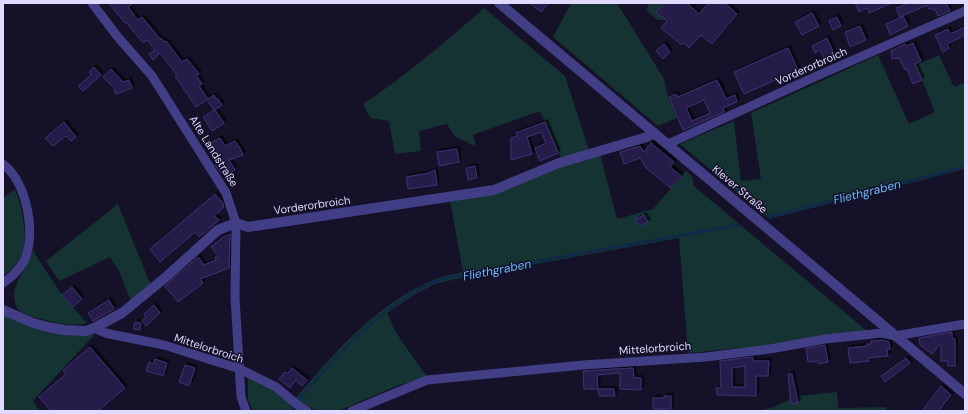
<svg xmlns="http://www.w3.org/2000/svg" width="968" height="414" viewBox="0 0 968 414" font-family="'DM Sans',sans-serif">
  <defs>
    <filter id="shadow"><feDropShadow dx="2.5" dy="-2.5" stdDeviation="0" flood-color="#0009"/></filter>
  </defs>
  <rect width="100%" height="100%" fill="#151129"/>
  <g fill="#143332">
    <path d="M 571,3 L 617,3 L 664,79 L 668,97 L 677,118 L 658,126 L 553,37 Z"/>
    <path d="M 649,3 L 665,3 L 660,7 L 663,13 L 661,16 L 665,20 L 658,20 L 646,10 Z"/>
    <path d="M 484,8 L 565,76 L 589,150 L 561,158 L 540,111 L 473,135 L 476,146 L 455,137 L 447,124 L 419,131 L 421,151 L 395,154 L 389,121 L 370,118 L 363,104 C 406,76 445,42 484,8 Z"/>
    <path d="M 878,55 L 909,124 L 935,112 L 916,65 L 939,55 L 954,87 L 965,82 L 965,169 L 769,219 L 680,144 L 734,121 L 741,181 L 761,179 L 751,113 Z"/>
    <path d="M 600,154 L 617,219 L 653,209 L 686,171 L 692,176 L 694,186 L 867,331 L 769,347 L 739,348 L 688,353 L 679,238 L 464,277 L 435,284 L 417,293 L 387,313 L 397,334 L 427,377 L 399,385 L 338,411 L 317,411 L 295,399 C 334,353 374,306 431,281 C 441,276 453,275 463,272 L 450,200 L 563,165 Z"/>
    <path d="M 15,189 C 23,211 32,246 15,266 C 12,270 7,273 3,276 L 3,198 Z"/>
    <path d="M 118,204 L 149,281 L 153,285 L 131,301 L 119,271 L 110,257 L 59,281 L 46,261 Z"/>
    <path d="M 32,250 L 33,251 L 62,295 L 87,323 C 71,327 56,323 41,319 C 35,317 26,316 21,312 C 17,309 16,306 15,302 C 10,282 30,269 32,250 Z"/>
    <path d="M 3,314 C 38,330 55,337 95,334 L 33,401 L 40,411 L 3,411 Z"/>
    <path d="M 248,377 L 273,389 L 294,407 L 292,411 L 253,411 L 248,400 Z"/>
    <path d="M 837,392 L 838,408 L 886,407 L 886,411 L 756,411 L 771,408 L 789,400 L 789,397 Z"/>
  </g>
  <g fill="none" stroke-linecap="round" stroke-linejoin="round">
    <g stroke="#11284d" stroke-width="2.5">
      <path d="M 769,217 L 965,167"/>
      <path d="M 298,400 C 330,364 361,327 402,300 C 412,293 422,286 434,282 C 444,278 456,277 467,274 L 738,225"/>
      <path d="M 290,411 L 293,407"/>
    </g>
  </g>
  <g fill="#271e49" stroke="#3e3174" fill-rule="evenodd" filter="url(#shadow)">
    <path d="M 109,3 L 134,3 L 128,7 L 138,20 L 142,17 L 160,39 L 161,38 L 164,42 L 166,41 L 182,62 L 187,59 L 199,74 L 196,75 L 202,84 L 199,86 L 208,99 L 214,95 L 216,99 L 217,98 L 222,105 L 215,110 L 224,123 L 212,131 L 203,117 L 214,110 L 207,100 L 196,107 L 175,76 L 177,75 L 160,53 L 153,60 L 149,54 L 155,50 L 147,40 L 143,43 L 126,22 L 125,23 Z"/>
    <path d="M 530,3 L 549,3 L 541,12 Z"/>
    <path d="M 665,3 L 687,3 L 699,14 L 709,3 L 725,3 L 737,14 L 712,44 L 701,35 L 689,48 L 684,43 L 682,45 L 661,28 L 667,21 L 656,12 Z"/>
    <path d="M 855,3 L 892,3 L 869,13 L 867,8 L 859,12 Z"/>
    <path d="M 909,3 L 946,3 L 950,11 L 938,16 L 935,9 L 929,9 L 927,5 L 900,17 L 896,8 Z"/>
    <path d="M 812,13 L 819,26 L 802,35 L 795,22 Z"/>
    <path d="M 903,16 L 908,26 L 890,35 L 886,24 Z"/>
    <path d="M 837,17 L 841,26 L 833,30 L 829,21 Z"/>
    <path d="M 860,26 L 866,40 L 850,47 L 845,32 Z"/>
    <path d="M 965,27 L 965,35 L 947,44 L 949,48 L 943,52 L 935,35 L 948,29 L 950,34 Z"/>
    <path d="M 827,38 L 834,54 L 824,58 L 820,50 L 815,53 L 812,46 Z"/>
    <path d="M 913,43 L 921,61 L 915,64 L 922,80 L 913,84 L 907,69 L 905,70 L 899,58 L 892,59 L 891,51 L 905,44 L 907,46 Z"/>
    <path d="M 664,44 L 670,52 L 663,59 L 656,51 Z"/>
    <path d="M 788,48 L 798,70 L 744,94 L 734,72 Z"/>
    <path d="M 94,67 L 101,75 L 83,91 L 78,86 L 91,75 L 89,72 Z"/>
    <path d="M 111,69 L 123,82 L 129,80 L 132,88 L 116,94 L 114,88 L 103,77 Z"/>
    <path d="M 717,80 L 726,99 L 735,95 L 737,102 L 723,108 L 724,112 L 683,130 L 669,97 L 676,94 L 678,97 ZM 704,100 L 710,113 L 692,121 L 686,108 Z"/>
    <path d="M 64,122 L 76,137 L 71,141 L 66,136 L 53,146 L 45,138 Z"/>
    <path d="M 545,122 L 558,153 L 540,161 L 535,148 L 546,143 L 541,132 L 527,137 L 532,154 L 511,160 L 511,138 L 517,136 L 516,133 Z"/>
    <path d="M 220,138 L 225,146 L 235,141 L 240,148 L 243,155 L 229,160 L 235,170 L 227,175 L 226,173 L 223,175 L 215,165 L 221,161 L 210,143 Z"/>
    <path d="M 651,143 L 674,162 L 670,167 L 681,176 L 671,188 L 646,168 L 640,158 L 624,164 L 620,152 L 640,146 L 644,152 Z"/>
    <path d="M 457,149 L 459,162 L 439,166 L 437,152 Z"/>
    <path d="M 475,166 L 477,178 L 468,180 L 466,168 Z"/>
    <path d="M 435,170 L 437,185 L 408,189 L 406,177 L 429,173 Z"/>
    <path d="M 215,194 L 223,203 L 224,207 L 214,216 L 219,220 L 199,237 L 195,232 L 160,262 L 150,249 Z"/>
    <path d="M 644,215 L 648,222 L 640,226 L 638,224 L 635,220 Z"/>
    <path d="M 230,234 L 229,268 L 200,279 L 203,283 L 178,302 L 165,286 L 198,257 L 204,265 L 216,260 L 215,257 L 218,256 L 211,247 L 222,238 Z"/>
    <path d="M 72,287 L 82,299 L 73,307 L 62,295 Z"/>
    <path d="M 109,300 L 114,309 L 93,321 L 88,313 Z"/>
    <path d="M 154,305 L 160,313 L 146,326 L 142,321 L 146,317 L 144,314 Z"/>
    <path d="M 135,322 L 141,323 L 140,330 L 133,329 Z"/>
    <path d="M 952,332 L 952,339 L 955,339 L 955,366 L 948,366 L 948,361 L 941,361 L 941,343 L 932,354 L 920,345 L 919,338 Z"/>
    <path d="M 883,340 L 889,342 L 890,349 L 887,350 L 888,356 L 868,358 L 869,361 L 850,363 L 848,348 L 867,346 L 867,344 L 871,344 L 871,341 Z"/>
    <path d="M 825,345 L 828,362 L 819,364 L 818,361 L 808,362 L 806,348 Z"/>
    <path d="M 90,347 L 125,388 L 98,411 L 51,411 L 39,397 L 66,374 L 63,370 Z"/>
    <path d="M 753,357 L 753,361 L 769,361 L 768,376 L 756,376 L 756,396 L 717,395 L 716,388 L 721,388 L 720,361 ZM 745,366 L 745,387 L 732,387 L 732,368 Z"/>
    <path d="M 906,358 L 910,363 L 885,382 L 881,376 Z"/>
    <path d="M 155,359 L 167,363 L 163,376 L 146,371 L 149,362 L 153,364 Z"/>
    <path d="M 185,365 L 195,368 L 189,386 L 179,382 Z"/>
    <path d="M 292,368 L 307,380 L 302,386 L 296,380 L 290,388 L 279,379 L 285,372 L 288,373 Z"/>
    <path d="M 633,368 L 634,378 L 641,378 L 641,390 L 620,389 L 620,373 L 597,375 L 598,389 L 614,389 L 615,396 L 599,396 L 598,389 L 584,389 L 583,371 Z"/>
    <path d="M 788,374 L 792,374 L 798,403 L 791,404 Z"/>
    <path d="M 941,386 L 951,395 L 940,409 L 939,411 L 922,411 Z"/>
    <path d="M 664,396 L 671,396 L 671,409 L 653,409 L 653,398 L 664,398 Z"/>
  </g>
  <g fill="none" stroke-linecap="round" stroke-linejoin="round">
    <g stroke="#413e86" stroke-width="9">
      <path d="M 92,3 L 117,36 L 152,76 L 226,193 L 236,223 L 235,297 L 241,397 L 246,411"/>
      <path d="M 668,144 L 819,75 L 965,11"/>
      <path d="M 3,164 C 27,183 37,234 24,261 C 19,271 11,277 3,283"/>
      <path d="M 94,328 L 105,333 L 164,345 L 240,369 L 276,387 L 299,406 L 307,411"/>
      <path d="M 352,411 L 427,380 L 583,365 L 706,357 L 770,349 L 825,339 L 882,333 L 895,336 L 965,324"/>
    </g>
    <g stroke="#413e86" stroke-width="10">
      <path d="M 499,3 L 965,394"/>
      <path d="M 3,310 L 33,323 L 48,327 L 64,330 L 86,331 L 94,328 L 122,313 L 166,277 L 218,230 L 236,223 L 248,227 L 494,190 L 559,163 L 647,137 L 654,133"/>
    </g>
  </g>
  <g text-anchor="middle" stroke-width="3" stroke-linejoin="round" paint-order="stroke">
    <g font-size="11" fill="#dfdafe" stroke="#151129">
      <text transform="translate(811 66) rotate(-24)" y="4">Vorderorbroich</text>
      <text transform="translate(214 151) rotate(58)" y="4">Alte Landstraße</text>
      <text transform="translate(740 189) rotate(40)" y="4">Klever Straße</text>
      <text transform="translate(312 205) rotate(-8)" y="4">Vorderorbroich</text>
      <text transform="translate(209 348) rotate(18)" y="4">Mittelorbroich</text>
      <text transform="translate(655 348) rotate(-4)" y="4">Mittelorbroich</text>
    </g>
    <g font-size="12" font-style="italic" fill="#6cb8fa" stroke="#151129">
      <text transform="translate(867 192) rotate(-14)" y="4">Fliethgraben</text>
      <text transform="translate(497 270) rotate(-11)" y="4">Fliethgraben</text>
    </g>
  </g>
  <rect width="968" height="414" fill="none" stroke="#dfdafe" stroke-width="8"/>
</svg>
